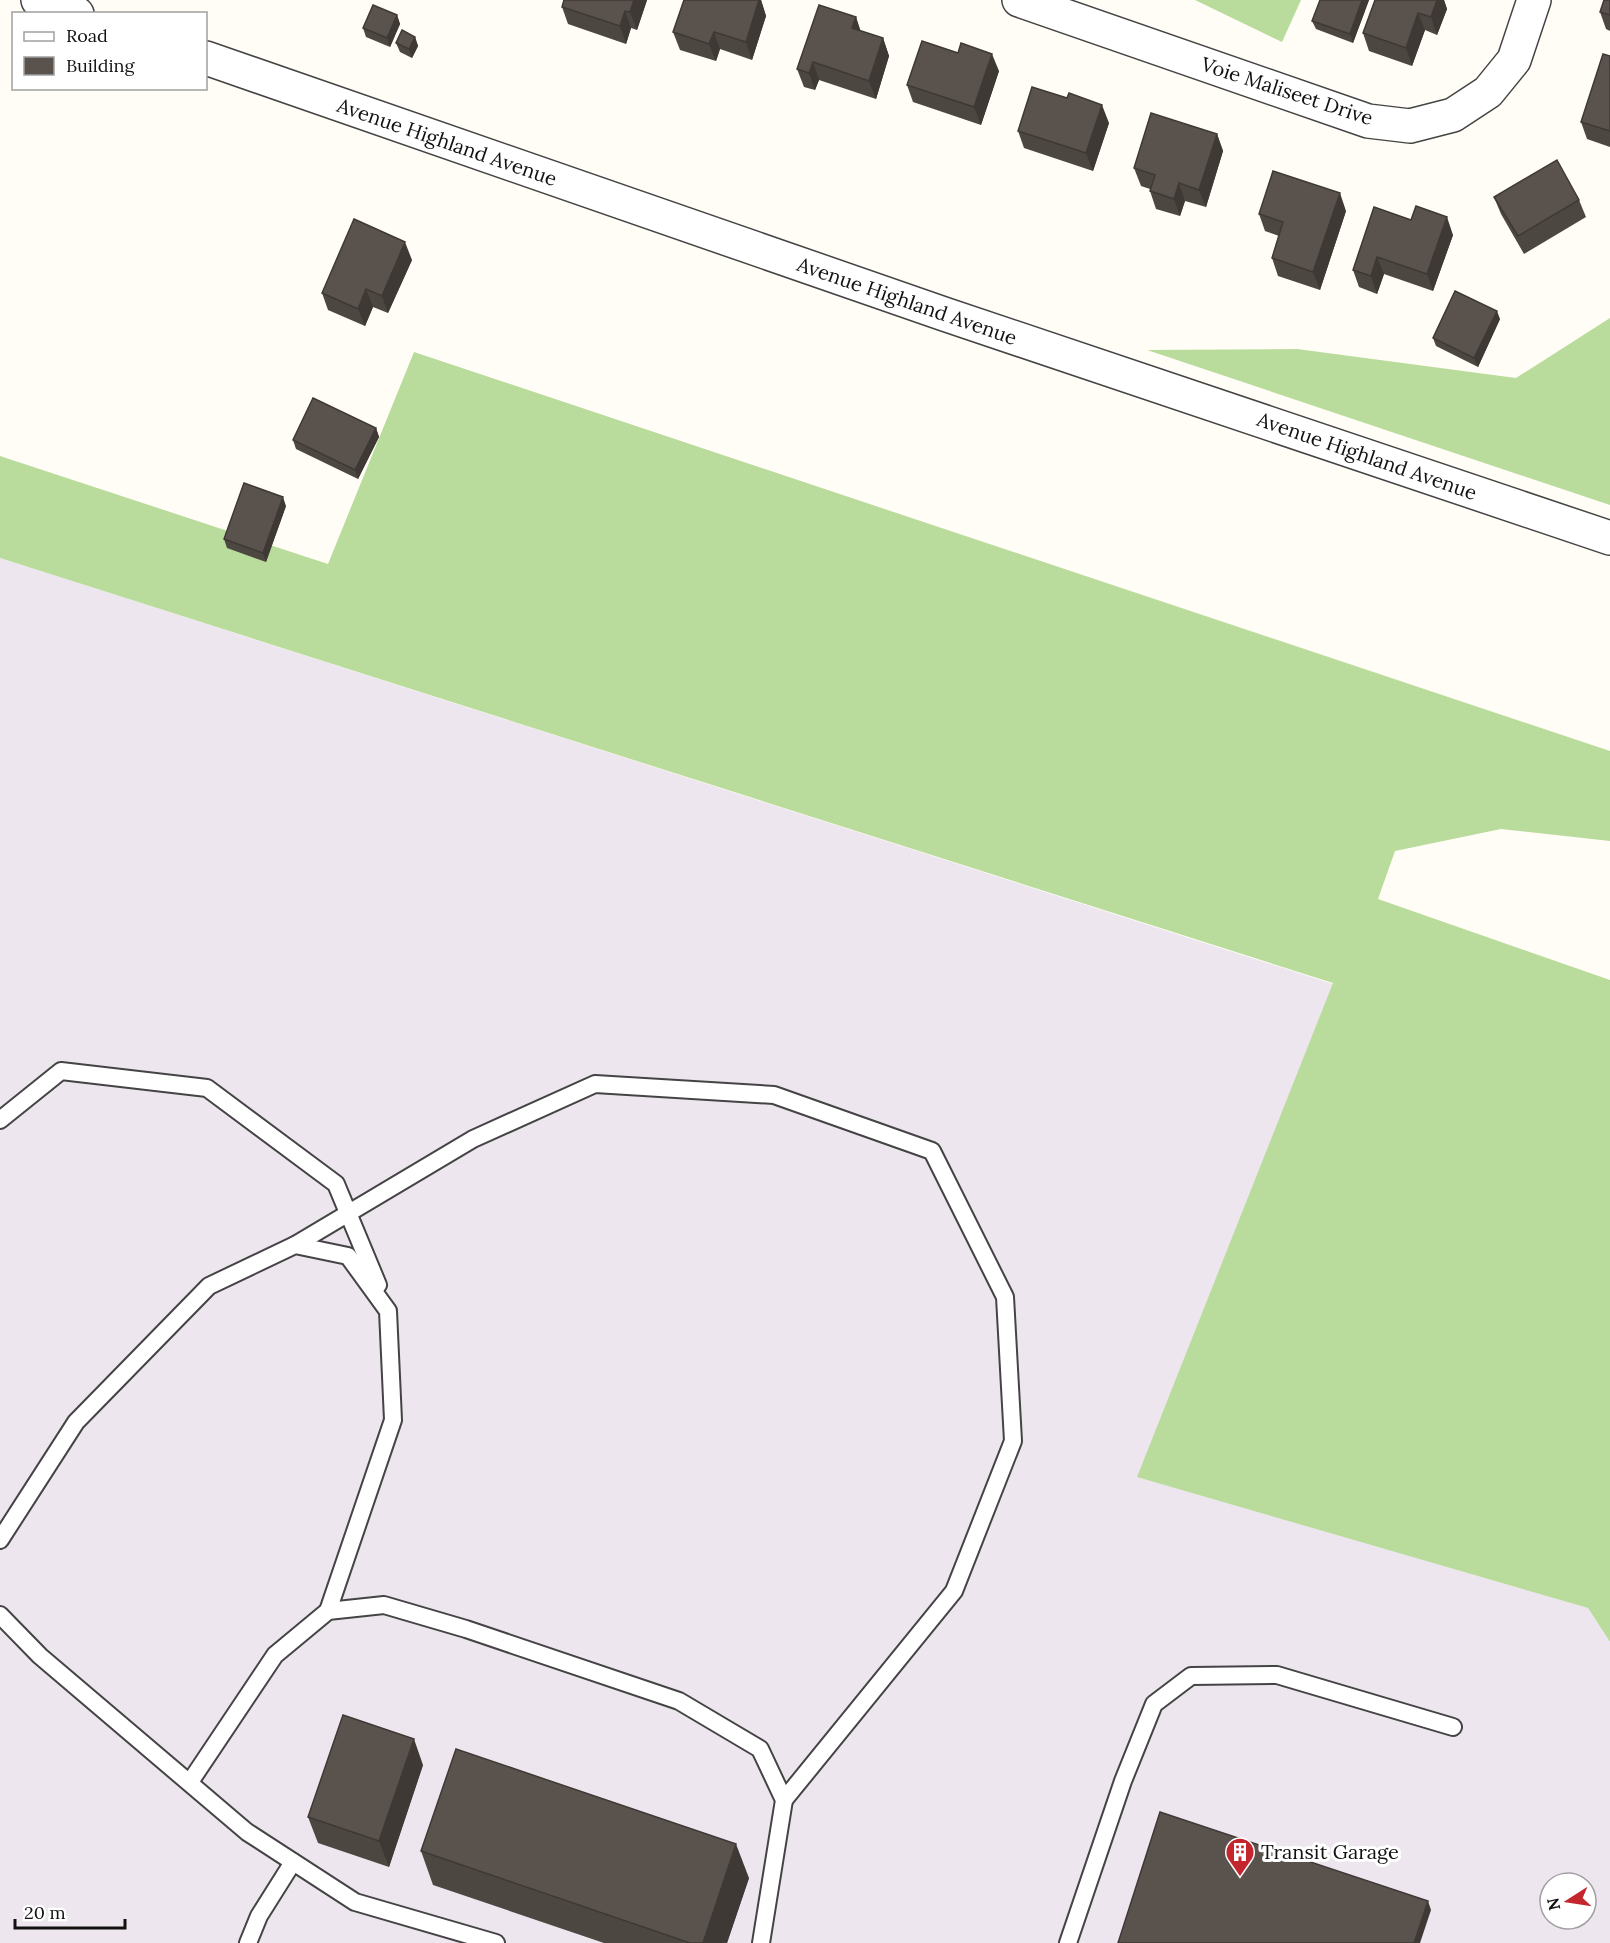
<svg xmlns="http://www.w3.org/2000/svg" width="1610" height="1943" viewBox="0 0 1610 1943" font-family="Lora,serif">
  <rect width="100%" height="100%" fill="#fffdf5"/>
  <path fill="#eee6ef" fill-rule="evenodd" d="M 0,558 L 1333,984 L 1138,1477 L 1588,1608 L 1610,1642 L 1610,1943 L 0,1943 ZM 1550,1883 L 1586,1883 L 1586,1919 L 1550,1919 Z"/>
  <g fill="#b9dc9c">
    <path d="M 1195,0 L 1301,0 L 1282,42 Z"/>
    <path d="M 1610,318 L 1610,505 L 1147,350 L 1297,349 L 1516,378 Z"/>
    <path d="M 414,352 L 1610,751 L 1610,841 L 1501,829 L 1395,851 L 1378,899 L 1610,980 L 1610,1642 L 1588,1608 L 1137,1477 L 1333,983 L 0,558 L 0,456 L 328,564 Z"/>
  </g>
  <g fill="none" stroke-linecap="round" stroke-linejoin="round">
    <g stroke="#444" stroke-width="20">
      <g id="service">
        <path d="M 0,1120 L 61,1071 L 207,1088 L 336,1184 L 378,1285"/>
        <path d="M 295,1245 L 473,1139 L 595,1084 L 774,1095 L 932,1151 L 1005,1297 L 1013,1441 L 954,1591 L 784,1800"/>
        <path d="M 0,1540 L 76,1422 L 209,1286 L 295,1245 L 348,1256 L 388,1311 L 393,1420 L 328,1611"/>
        <path d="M 0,1615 L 40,1656 L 247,1832 L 355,1902 L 496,1943"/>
        <path d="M 190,1782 L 275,1655 L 328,1611 L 384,1605 L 466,1629 L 679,1701 L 760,1749 L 784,1800 L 761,1943"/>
        <path d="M 248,1943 L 259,1916 L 293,1862"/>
        <path d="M 1068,1943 L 1123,1781 L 1154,1704 L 1191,1676 L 1277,1675 L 1453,1727"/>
      </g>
    </g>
    <g stroke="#444" stroke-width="36">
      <g id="minor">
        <path d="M 38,0 L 77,14"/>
        <path d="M 1019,0 L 1368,121 L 1410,126 L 1453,115 L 1488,92 L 1514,60 L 1534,0"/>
        <path d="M 206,58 L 944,314 L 1610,538"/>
      </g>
    </g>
    <use href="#service" stroke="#fff" stroke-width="16"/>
    <use href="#minor" stroke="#fff" stroke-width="33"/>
  </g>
  <g fill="#4d4742">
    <path d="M 647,0 L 637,30 L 631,28 L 626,44 L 568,24 L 562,7 Z"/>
    <path d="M 684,0 L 761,0 L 766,16 L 752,60 L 720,49 L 716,61 L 680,50 L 673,32 Z"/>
    <path d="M 1320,0 L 1369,0 L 1353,43 L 1316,29 L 1312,21 Z"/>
    <path d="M 1375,0 L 1444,0 L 1447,9 L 1437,35 L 1425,30 L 1412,66 L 1369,51 L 1363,33 Z"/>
    <path d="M 1610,0 L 1610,31 L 1606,29 L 1600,12 Z"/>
    <path d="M 397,15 L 400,24 L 390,47 L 366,37 L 363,28 Z"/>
    <path d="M 856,17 L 860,31 L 883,38 L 889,56 L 876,99 L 819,80 L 815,90 L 804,87 L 797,69 Z"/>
    <path d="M 415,37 L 418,46 L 412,58 L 400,52 L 396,43 Z"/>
    <path d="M 958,53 L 999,71 L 981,125 L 913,102 L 907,85 Z"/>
    <path d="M 1610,56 L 1610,147 L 1587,139 L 1581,122 Z"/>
    <path d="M 1109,123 L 1093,171 L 1024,148 L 1018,131 Z"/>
    <path d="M 1217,134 L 1223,151 L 1206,207 L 1185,201 L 1180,216 L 1156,209 L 1150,191 L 1150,189 L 1141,186 L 1134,168 Z"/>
    <path d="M 1494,197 L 1579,200 L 1586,217 L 1524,254 L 1501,214 Z"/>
    <path d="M 1374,207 L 1453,235 L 1433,291 L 1384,274 L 1377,294 L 1359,287 L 1353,270 Z"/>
    <path d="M 1346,211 L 1320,290 L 1278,276 L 1272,258 L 1279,236 L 1265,231 L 1259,214 Z"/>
    <path d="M 412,260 L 388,313 L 373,307 L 365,326 L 328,310 L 322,293 Z"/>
    <path d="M 1500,319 L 1478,367 L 1436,346 L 1433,338 Z"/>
    <path d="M 376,428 L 379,437 L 358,479 L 296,449 L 293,440 Z"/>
    <path d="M 286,506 L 266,562 L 227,548 L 224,539 Z"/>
    <path d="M 423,1765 L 389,1867 L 318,1843 L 308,1817 Z"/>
    <path d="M 421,1851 L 749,1878 L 727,1943 L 604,1943 L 433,1885 Z"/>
  </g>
  <g fill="#3f3936">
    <path d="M 634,0 L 647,0 L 637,30 L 630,12 Z"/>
    <path d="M 759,0 L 761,0 L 766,16 L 752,60 L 746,42 Z"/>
    <path d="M 1362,0 L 1369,0 L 1353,43 L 1350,34 Z"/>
    <path d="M 1437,0 L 1444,0 L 1447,9 L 1437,35 L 1431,17 Z"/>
    <path d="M 625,11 L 631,28 L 626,44 L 620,26 Z"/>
    <path d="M 1418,13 L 1425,30 L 1412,66 L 1406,48 Z"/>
    <path d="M 397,15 L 400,24 L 390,47 L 387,38 Z"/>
    <path d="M 856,17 L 862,35 L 852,28 Z"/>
    <path d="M 714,32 L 720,49 L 716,61 L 709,44 Z"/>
    <path d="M 415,37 L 418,46 L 412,58 L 409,49 Z"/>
    <path d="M 883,38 L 889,56 L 876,99 L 869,81 Z"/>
    <path d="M 992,54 L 999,71 L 981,125 L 974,107 Z"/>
    <path d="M 813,62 L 819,80 L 815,90 L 809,73 Z"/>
    <path d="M 1102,105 L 1109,123 L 1093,171 L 1086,153 Z"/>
    <path d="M 1217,134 L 1223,151 L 1206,207 L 1199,190 Z"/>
    <path d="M 1179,183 L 1185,201 L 1180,216 L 1174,199 Z"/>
    <path d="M 1340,193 L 1346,211 L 1320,290 L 1313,272 Z"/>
    <path d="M 1447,217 L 1453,235 L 1433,291 L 1427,274 Z"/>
    <path d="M 405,242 L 412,260 L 388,313 L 382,296 Z"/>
    <path d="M 1377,257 L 1384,274 L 1377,294 L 1371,276 Z"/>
    <path d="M 366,289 L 373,307 L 365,326 L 358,309 Z"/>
    <path d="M 1497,311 L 1500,319 L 1478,367 L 1474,358 Z"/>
    <path d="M 376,428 L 379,437 L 358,479 L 355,470 Z"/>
    <path d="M 283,497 L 286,506 L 266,562 L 263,553 Z"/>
    <path d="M 414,1739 L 423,1765 L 389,1867 L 379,1841 Z"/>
    <path d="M 736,1844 L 749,1878 L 727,1943 L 703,1943 Z"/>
    <path d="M 1428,1901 L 1431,1910 L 1420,1943 L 1414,1943 Z"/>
  </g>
  <g fill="#5a524d" stroke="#3f3936" stroke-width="1.5">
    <path d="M 564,0 L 634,0 L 630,12 L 625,11 L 620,26 L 562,7 Z"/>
    <path d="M 684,0 L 759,0 L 746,42 L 714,32 L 709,44 L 673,32 Z"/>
    <path d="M 1320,0 L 1362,0 L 1350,34 L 1312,21 Z"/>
    <path d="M 1375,0 L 1437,0 L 1431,17 L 1418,13 L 1406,48 L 1363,33 Z"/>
    <path d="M 1604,0 L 1610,0 L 1610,15 L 1600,12 Z"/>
    <path d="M 373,5 L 397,15 L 387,38 L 363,28 Z"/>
    <path d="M 819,5 L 856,17 L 852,28 L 883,38 L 869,81 L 813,62 L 809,73 L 797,69 Z"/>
    <path d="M 402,30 L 415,37 L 409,49 L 396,43 Z"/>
    <path d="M 922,41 L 958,53 L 961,43 L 992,54 L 974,107 L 907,85 Z"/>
    <path d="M 1603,54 L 1610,56 L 1610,131 L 1581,122 Z"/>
    <path d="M 1032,87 L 1067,98 L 1069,93 L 1102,105 L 1086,153 L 1018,131 Z"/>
    <path d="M 1151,113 L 1217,134 L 1199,190 L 1179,183 L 1174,199 L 1150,191 L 1155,175 L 1134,168 Z"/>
    <path d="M 1557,160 L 1579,200 L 1518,236 L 1494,197 Z"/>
    <path d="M 1273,171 L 1340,193 L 1313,272 L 1272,258 L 1283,222 L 1259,214 Z"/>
    <path d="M 1416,206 L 1447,217 L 1427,274 L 1377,257 L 1371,276 L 1353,270 L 1374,207 L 1411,220 Z"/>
    <path d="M 354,219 L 405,242 L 382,296 L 366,289 L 358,309 L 322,293 Z"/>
    <path d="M 1455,291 L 1497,311 L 1474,358 L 1433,338 Z"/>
    <path d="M 313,398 L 376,428 L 355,470 L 293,440 Z"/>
    <path d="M 244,483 L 283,497 L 263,553 L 224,539 Z"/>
    <path d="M 343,1715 L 414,1739 L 379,1841 L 308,1817 Z"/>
    <path d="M 456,1749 L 736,1844 L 703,1943 L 690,1943 L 421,1851 Z"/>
    <path d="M 1160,1812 L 1428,1901 L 1414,1943 L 1118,1943 Z"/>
  </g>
  <defs>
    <g id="building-pin" transform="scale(1.5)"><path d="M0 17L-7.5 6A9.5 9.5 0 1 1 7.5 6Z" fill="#c4262e" stroke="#fff"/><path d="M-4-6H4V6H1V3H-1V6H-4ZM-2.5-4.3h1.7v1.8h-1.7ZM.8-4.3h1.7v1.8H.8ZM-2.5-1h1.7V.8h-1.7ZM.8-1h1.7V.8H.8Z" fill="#fff"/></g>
  </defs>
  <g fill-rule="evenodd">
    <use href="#building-pin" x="1240" y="1852"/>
  </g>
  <g text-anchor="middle" stroke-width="6" stroke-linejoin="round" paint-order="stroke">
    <g font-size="20" fill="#111" stroke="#fff">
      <text transform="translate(1287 91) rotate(18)" y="7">Voie Maliseet Drive</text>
      <text transform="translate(447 142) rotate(19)" y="7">Avenue Highland Avenue</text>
      <text transform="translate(907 301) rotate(19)" y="7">Avenue Highland Avenue</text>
      <text transform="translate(1367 456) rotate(19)" y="7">Avenue Highland Avenue</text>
    </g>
    <g font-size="20" fill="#111" stroke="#fff" text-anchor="start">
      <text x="1261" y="1859">Transit Garage</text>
    </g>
  </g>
  <rect x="12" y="12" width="195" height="78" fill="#ffffff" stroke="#a0a0a0" stroke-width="1.5"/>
  <rect x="24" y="32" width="30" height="9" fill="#ffffff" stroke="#a0a0a0" stroke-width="1.5"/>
  <text x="66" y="42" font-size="18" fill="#111111">Road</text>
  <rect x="24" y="57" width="30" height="18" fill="#5a524d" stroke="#a0a0a0" stroke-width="1.5"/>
  <text x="66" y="72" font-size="18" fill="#111111">Building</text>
  <g transform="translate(1568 1901) rotate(258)"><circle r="28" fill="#ffffff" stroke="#a0a0a0" stroke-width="1.5"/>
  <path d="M0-4.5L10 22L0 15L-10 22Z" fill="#c4262e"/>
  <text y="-9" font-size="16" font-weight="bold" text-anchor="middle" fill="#111111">N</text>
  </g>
  <path d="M15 1919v9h110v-9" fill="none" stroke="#111111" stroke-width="3"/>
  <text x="24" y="1919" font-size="18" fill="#111111" stroke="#ffffff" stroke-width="4.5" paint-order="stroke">20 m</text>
</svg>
